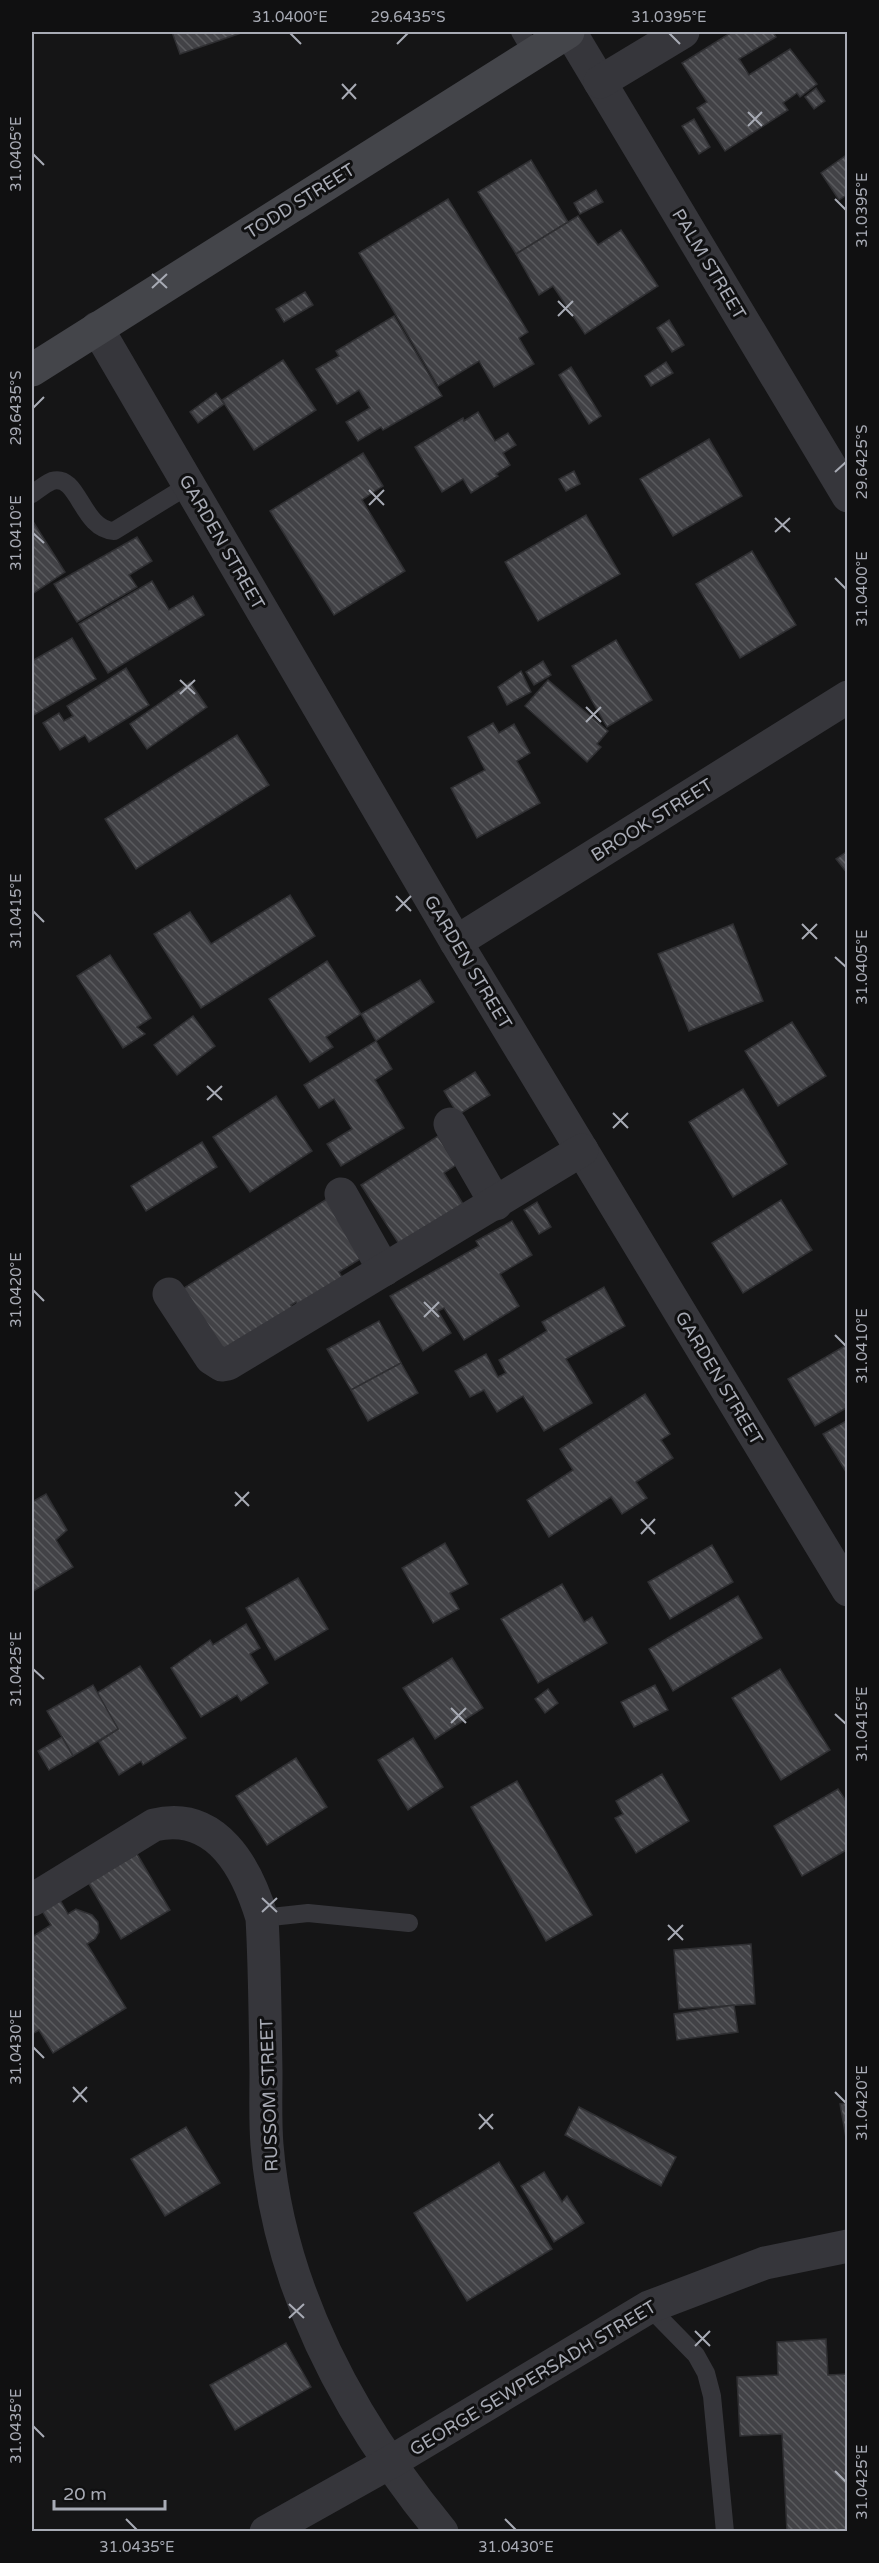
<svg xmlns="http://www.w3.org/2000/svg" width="879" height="2563" viewBox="0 0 879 2563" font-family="'Varela Round',sans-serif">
  <defs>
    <pattern id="building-back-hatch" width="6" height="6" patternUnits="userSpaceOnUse" patternTransform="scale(1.5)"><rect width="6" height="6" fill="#424246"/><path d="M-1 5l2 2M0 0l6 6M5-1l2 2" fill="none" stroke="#5a5b5e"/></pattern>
  </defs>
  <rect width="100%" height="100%" fill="#151516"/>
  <g fill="url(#building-back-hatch)" stroke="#2f2f32" stroke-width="1.5">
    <path d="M 172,32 L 244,32 L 180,54 Z"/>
    <path d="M 732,32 L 773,32 L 776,37 L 739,59 L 749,75 L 790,49 L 817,84 L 800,97 L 797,93 L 783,103 L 788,110 L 725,151 L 697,108 L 707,102 L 682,63 Z"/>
    <path d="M 816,88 L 825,101 L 814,109 L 805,97 Z"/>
    <path d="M 694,119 L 710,147 L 699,154 L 682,126 Z"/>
    <path d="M 848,154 L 848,194 L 839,200 L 821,173 Z"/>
    <path d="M 531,160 L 568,222 L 516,254 L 478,192 Z"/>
    <path d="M 596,190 L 603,202 L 580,214 L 574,203 Z"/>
    <path d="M 448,199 L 528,332 L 519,338 L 534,364 L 494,387 L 479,361 L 438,386 L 359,253 Z"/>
    <path d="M 578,216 L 598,245 L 621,230 L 658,286 L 585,334 L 553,286 L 539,295 L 516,254 Z"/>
    <path d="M 305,292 L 313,305 L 284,322 L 276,309 Z"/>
    <path d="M 394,316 L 442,396 L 383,430 L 381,427 L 358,441 L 346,422 L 370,408 L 359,390 L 337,404 L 316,369 L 339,356 L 336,351 Z"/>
    <path d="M 669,320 L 684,345 L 672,352 L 657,328 Z"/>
    <path d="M 283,360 L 316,410 L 254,450 L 222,400 Z"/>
    <path d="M 666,362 L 673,373 L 651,386 L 645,376 Z"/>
    <path d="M 571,367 L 601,416 L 589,424 L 559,375 Z"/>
    <path d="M 216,393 L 224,404 L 198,423 L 190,412 Z"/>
    <path d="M 478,412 L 495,441 L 508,433 L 516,445 L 503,453 L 510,465 L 496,474 L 498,476 L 471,493 L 463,479 L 442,492 L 415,447 L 463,418 L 464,421 Z"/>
    <path d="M 709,439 L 742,496 L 673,536 L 640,479 Z"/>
    <path d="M 363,453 L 383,486 L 362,500 L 405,571 L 334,615 L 270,511 Z"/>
    <path d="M 574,471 L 580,484 L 566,491 L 559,479 Z"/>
    <path d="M 586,515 L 620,574 L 538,621 L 505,562 Z"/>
    <path d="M 32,520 L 65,572 L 32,594 Z"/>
    <path d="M 137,537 L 152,561 L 129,575 L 137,587 L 77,622 L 54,584 Z"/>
    <path d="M 752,551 L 796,625 L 740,658 L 696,584 Z"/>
    <path d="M 152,581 L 169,610 L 193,596 L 204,615 L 108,673 L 79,624 Z"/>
    <path d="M 72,638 L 96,679 L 32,716 L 32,661 Z"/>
    <path d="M 616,640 L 652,700 L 607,727 L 572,666 Z"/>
    <path d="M 543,661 L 551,675 L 534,685 L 526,672 Z"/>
    <path d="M 126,668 L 149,705 L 89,742 L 85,735 L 60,750 L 43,723 L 59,713 L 64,721 L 73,716 L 67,706 Z"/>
    <path d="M 521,671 L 531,692 L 507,705 L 498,687 Z"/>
    <path d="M 548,680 L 608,731 L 597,744 L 601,747 L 587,762 L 525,706 Z"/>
    <path d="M 190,682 L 207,707 L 147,749 L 130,724 Z"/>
    <path d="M 493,723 L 499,733 L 514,724 L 530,753 L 517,761 L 540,803 L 477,838 L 451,788 L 485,770 L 468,737 Z"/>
    <path d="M 237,735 L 269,785 L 136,869 L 105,819 Z"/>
    <path d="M 848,851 L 848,874 L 836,859 Z"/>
    <path d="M 290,895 L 315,936 L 201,1008 L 154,934 L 190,912 L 211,944 Z"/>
    <path d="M 733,924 L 763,1001 L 689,1031 L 658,954 Z"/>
    <path d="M 110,955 L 151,1018 L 137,1027 L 145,1034 L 123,1048 L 77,976 Z"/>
    <path d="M 327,961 L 361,1014 L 326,1037 L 333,1047 L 310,1062 L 269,999 Z"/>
    <path d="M 420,980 L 434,1002 L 376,1041 L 361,1014 Z"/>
    <path d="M 193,1016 L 215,1046 L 177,1075 L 154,1045 Z"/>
    <path d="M 792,1022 L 826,1076 L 778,1106 L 745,1051 Z"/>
    <path d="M 376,1041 L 392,1069 L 375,1080 L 404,1128 L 341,1166 L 327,1144 L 352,1129 L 334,1099 L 319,1108 L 304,1085 Z"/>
    <path d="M 475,1072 L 490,1095 L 458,1115 L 444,1091 Z"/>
    <path d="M 743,1089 L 787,1164 L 733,1197 L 689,1122 Z"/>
    <path d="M 276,1096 L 312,1151 L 250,1192 L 213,1137 Z"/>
    <path d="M 438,1136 L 456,1165 L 444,1173 L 463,1204 L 399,1244 L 361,1185 Z"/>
    <path d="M 202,1142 L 217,1167 L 146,1211 L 131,1186 Z"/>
    <path d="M 330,1197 L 365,1256 L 339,1272 L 344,1281 L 299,1308 L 296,1302 L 291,1305 L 297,1316 L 216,1355 L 176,1293 Z"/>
    <path d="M 781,1200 L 812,1250 L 743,1293 L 712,1243 Z"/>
    <path d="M 537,1202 L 551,1227 L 539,1234 L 524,1210 Z"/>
    <path d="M 512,1221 L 532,1255 L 500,1274 L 519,1306 L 464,1340 L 444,1308 L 438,1311 L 451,1333 L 423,1351 L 390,1296 L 479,1246 L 476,1241 Z"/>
    <path d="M 604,1287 L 625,1326 L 566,1359 L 592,1403 L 544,1431 L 523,1396 L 497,1412 L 484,1390 L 470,1397 L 455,1371 L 486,1354 L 498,1377 L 506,1373 L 499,1360 L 547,1331 L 542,1322 Z"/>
    <path d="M 379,1321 L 401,1363 L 351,1390 L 327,1349 Z"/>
    <path d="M 848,1344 L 848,1407 L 815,1426 L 788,1379 Z"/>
    <path d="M 401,1363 L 418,1393 L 368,1421 L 351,1390 Z"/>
    <path d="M 645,1394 L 670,1434 L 661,1440 L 673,1458 L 636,1482 L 647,1498 L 622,1514 L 611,1497 L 549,1537 L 527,1500 L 573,1470 L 560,1449 Z"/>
    <path d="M 848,1420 L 848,1475 L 823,1434 Z"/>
    <path d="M 46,1494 L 67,1530 L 56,1540 L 73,1567 L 32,1592 L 32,1502 Z"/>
    <path d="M 445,1543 L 468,1584 L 450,1593 L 459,1609 L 433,1623 L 402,1568 Z"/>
    <path d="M 712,1545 L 733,1582 L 670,1619 L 648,1582 Z"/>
    <path d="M 298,1578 L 328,1629 L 275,1660 L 246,1608 Z"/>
    <path d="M 562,1584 L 584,1622 L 592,1617 L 607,1643 L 538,1683 L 501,1619 Z"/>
    <path d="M 738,1596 L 762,1638 L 673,1691 L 649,1649 Z"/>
    <path d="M 246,1624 L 260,1648 L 250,1654 L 268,1683 L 241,1701 L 237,1695 L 201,1717 L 171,1668 L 210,1640 L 213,1645 Z"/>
    <path d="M 452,1658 L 483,1708 L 435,1739 L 403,1688 Z"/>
    <path d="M 140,1666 L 186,1738 L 143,1765 L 141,1761 L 119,1775 L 99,1742 L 118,1729 L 97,1693 Z"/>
    <path d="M 780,1669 L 830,1750 L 781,1780 L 732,1698 Z"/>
    <path d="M 93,1685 L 118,1729 L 73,1756 L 47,1711 Z"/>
    <path d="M 655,1685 L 668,1710 L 634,1727 L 621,1702 Z"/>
    <path d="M 548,1689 L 558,1703 L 545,1713 L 535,1699 Z"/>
    <path d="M 62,1737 L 73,1756 L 49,1770 L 38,1751 Z"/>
    <path d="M 413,1738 L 443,1787 L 408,1810 L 378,1760 Z"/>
    <path d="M 296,1758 L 327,1807 L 267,1845 L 236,1796 Z"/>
    <path d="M 662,1774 L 689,1821 L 636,1853 L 615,1818 L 623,1814 L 616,1801 Z"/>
    <path d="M 517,1781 L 592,1915 L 546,1941 L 471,1807 Z"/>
    <path d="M 838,1789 L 848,1804 L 848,1849 L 802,1876 L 774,1826 Z"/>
    <path d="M 137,1854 L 170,1910 L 121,1939 L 88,1882 Z"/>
    <path d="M 60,1900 L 68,1914 L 76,1909 L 92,1915 L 98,1922 L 99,1932 L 95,1939 L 87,1944 L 126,2008 L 53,2053 L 39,2030 L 32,2034 L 32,1937 L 51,1925 L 42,1911 Z"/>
    <path d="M 751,1944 L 755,2004 L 679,2009 L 674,1950 Z"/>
    <path d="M 734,2005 L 738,2032 L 677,2040 L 674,2014 Z"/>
    <path d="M 848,2103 L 848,2149 L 840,2104 Z"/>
    <path d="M 579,2107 L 676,2157 L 661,2186 L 565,2135 Z"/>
    <path d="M 186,2127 L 220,2183 L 165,2216 L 131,2159 Z"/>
    <path d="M 499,2162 L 552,2249 L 467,2301 L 414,2213 Z"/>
    <path d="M 544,2172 L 562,2202 L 567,2196 L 584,2223 L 554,2242 L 521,2186 Z"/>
    <path d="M 826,2339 L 828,2375 L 848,2374 L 848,2532 L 787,2532 L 782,2434 L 740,2436 L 737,2377 L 778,2375 L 777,2342 Z"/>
    <path d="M 286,2343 L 311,2387 L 235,2430 L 210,2385 Z"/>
  </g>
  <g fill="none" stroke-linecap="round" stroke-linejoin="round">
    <g stroke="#36363b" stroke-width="18">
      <path d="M 520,32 L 533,54"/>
      <path d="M 32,494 C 38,490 45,484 52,481 C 79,473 81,529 114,531 L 189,485"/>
      <path d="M 262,1918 L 308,1913 L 409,1923"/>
      <path d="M 649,2307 L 696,2355 L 706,2373 L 712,2396 L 725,2532"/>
    </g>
    <g stroke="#36363b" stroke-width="33">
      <path d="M 570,32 L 848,496"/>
      <path d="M 600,82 L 683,32"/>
      <path d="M 97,328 L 456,942 L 848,1590"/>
      <path d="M 456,942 L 848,697"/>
      <path d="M 450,1124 L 496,1204"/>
      <path d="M 341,1194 L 384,1270"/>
      <path d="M 169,1294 L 211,1358 L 222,1365 L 228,1364 L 582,1150"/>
      <path d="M 32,1900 L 154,1825 C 216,1810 247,1868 262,1918 C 265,1970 265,2021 266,2072 C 266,2096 265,2121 267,2145 C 279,2290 351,2421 442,2532"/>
      <path d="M 266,2532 L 389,2463 L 649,2307 L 765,2263 L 848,2246"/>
    </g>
    <path stroke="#44454a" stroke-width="33" d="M 32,370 L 568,32"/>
  </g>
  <path fill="none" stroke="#a8abb5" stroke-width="2" d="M 290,33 L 301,44M 669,33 L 680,44M 397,44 L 408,33M 342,84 L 356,99M 342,99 L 356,84M 748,112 L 762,126M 748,126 L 762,112M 33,154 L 44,165M 835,199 L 846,210M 152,274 L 167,288M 152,288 L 167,274M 558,301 L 573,316M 558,316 L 573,301M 33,408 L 44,397M 835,472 L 846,462M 369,490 L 384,505M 369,505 L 384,490M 775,518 L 790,532M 775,532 L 790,518M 33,533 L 44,543M 835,578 L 846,589M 180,680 L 195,694M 180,694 L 195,680M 586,707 L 601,722M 586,722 L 601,707M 396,896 L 411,911M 33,911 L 44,922M 396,911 L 411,896M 802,924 L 817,939M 802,939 L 817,924M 835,957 L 846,967M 207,1086 L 222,1100M 207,1100 L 222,1086M 613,1113 L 628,1128M 613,1128 L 628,1113M 33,1290 L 44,1301M 424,1302 L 439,1317M 424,1317 L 439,1302M 835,1335 L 846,1346M 235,1492 L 249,1506M 235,1506 L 249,1492M 641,1519 L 655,1534M 641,1534 L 655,1519M 33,1669 L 44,1679M 451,1708 L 466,1723M 835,1714 L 846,1724M 451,1723 L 466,1708M 262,1898 L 277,1912M 262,1912 L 277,1898M 668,1925 L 683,1940M 668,1940 L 683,1925M 33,2047 L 44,2058M 73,2087 L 87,2102M 835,2092 L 846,2103M 73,2102 L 87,2087M 479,2114 L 493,2129M 479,2129 L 493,2114M 289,2304 L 304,2318M 289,2318 L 304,2304M 695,2331 L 710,2346M 695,2346 L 710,2331M 33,2426 L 44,2437M 835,2471 L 846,2482M 126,2519 L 137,2530M 505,2519 L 516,2530"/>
  <g text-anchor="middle" stroke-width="6" stroke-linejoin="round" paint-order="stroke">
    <g font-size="18" fill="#a8abb5" stroke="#101011">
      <text transform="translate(300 201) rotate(-32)" y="6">TODD STREET</text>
      <text transform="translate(709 264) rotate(59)" y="6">PALM STREET</text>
      <text transform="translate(222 542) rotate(60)" y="6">GARDEN STREET</text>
      <text transform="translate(652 820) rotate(-32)" y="6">BROOK STREET</text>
      <text transform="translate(468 962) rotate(59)" y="6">GARDEN STREET</text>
      <text transform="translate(719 1378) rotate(59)" y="6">GARDEN STREET</text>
      <text transform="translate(269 2095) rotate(-92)" y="6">RUSSOM STREET</text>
      <text transform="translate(533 2378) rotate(-31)" y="6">GEORGE SEWPERSADH STREET</text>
    </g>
  </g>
  <rect width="879" height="2563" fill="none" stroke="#101011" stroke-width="66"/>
  <path d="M54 2500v9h111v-9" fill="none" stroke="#a8abb5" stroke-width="3"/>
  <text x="63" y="2500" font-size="18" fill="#a8abb5" stroke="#101011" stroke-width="4.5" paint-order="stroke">20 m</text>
  <rect x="33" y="33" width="813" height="2497" fill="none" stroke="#a8abb5" stroke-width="2"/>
  <g font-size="15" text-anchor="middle" fill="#a8abb5">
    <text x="290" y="22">31.0400°E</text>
    <text x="408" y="22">29.6435°S</text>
    <text x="669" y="22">31.0395°E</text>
    <text transform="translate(16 154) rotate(-90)" y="5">31.0405°E</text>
    <text transform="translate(862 210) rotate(-90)" y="5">31.0395°E</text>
    <text transform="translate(16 408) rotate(-90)" y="5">29.6435°S</text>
    <text transform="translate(862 462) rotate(-90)" y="5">29.6425°S</text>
    <text transform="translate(16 533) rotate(-90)" y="5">31.0410°E</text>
    <text transform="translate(862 589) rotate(-90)" y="5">31.0400°E</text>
    <text transform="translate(16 911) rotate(-90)" y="5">31.0415°E</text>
    <text transform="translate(862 967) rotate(-90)" y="5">31.0405°E</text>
    <text transform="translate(16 1290) rotate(-90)" y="5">31.0420°E</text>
    <text transform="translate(862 1346) rotate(-90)" y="5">31.0410°E</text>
    <text transform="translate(16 1669) rotate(-90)" y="5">31.0425°E</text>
    <text transform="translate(862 1724) rotate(-90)" y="5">31.0415°E</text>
    <text transform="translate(16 2047) rotate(-90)" y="5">31.0430°E</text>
    <text transform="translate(862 2103) rotate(-90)" y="5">31.0420°E</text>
    <text transform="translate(16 2426) rotate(-90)" y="5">31.0435°E</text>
    <text transform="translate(862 2482) rotate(-90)" y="5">31.0425°E</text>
    <text x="137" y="2552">31.0435°E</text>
    <text x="516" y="2552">31.0430°E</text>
  </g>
</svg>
